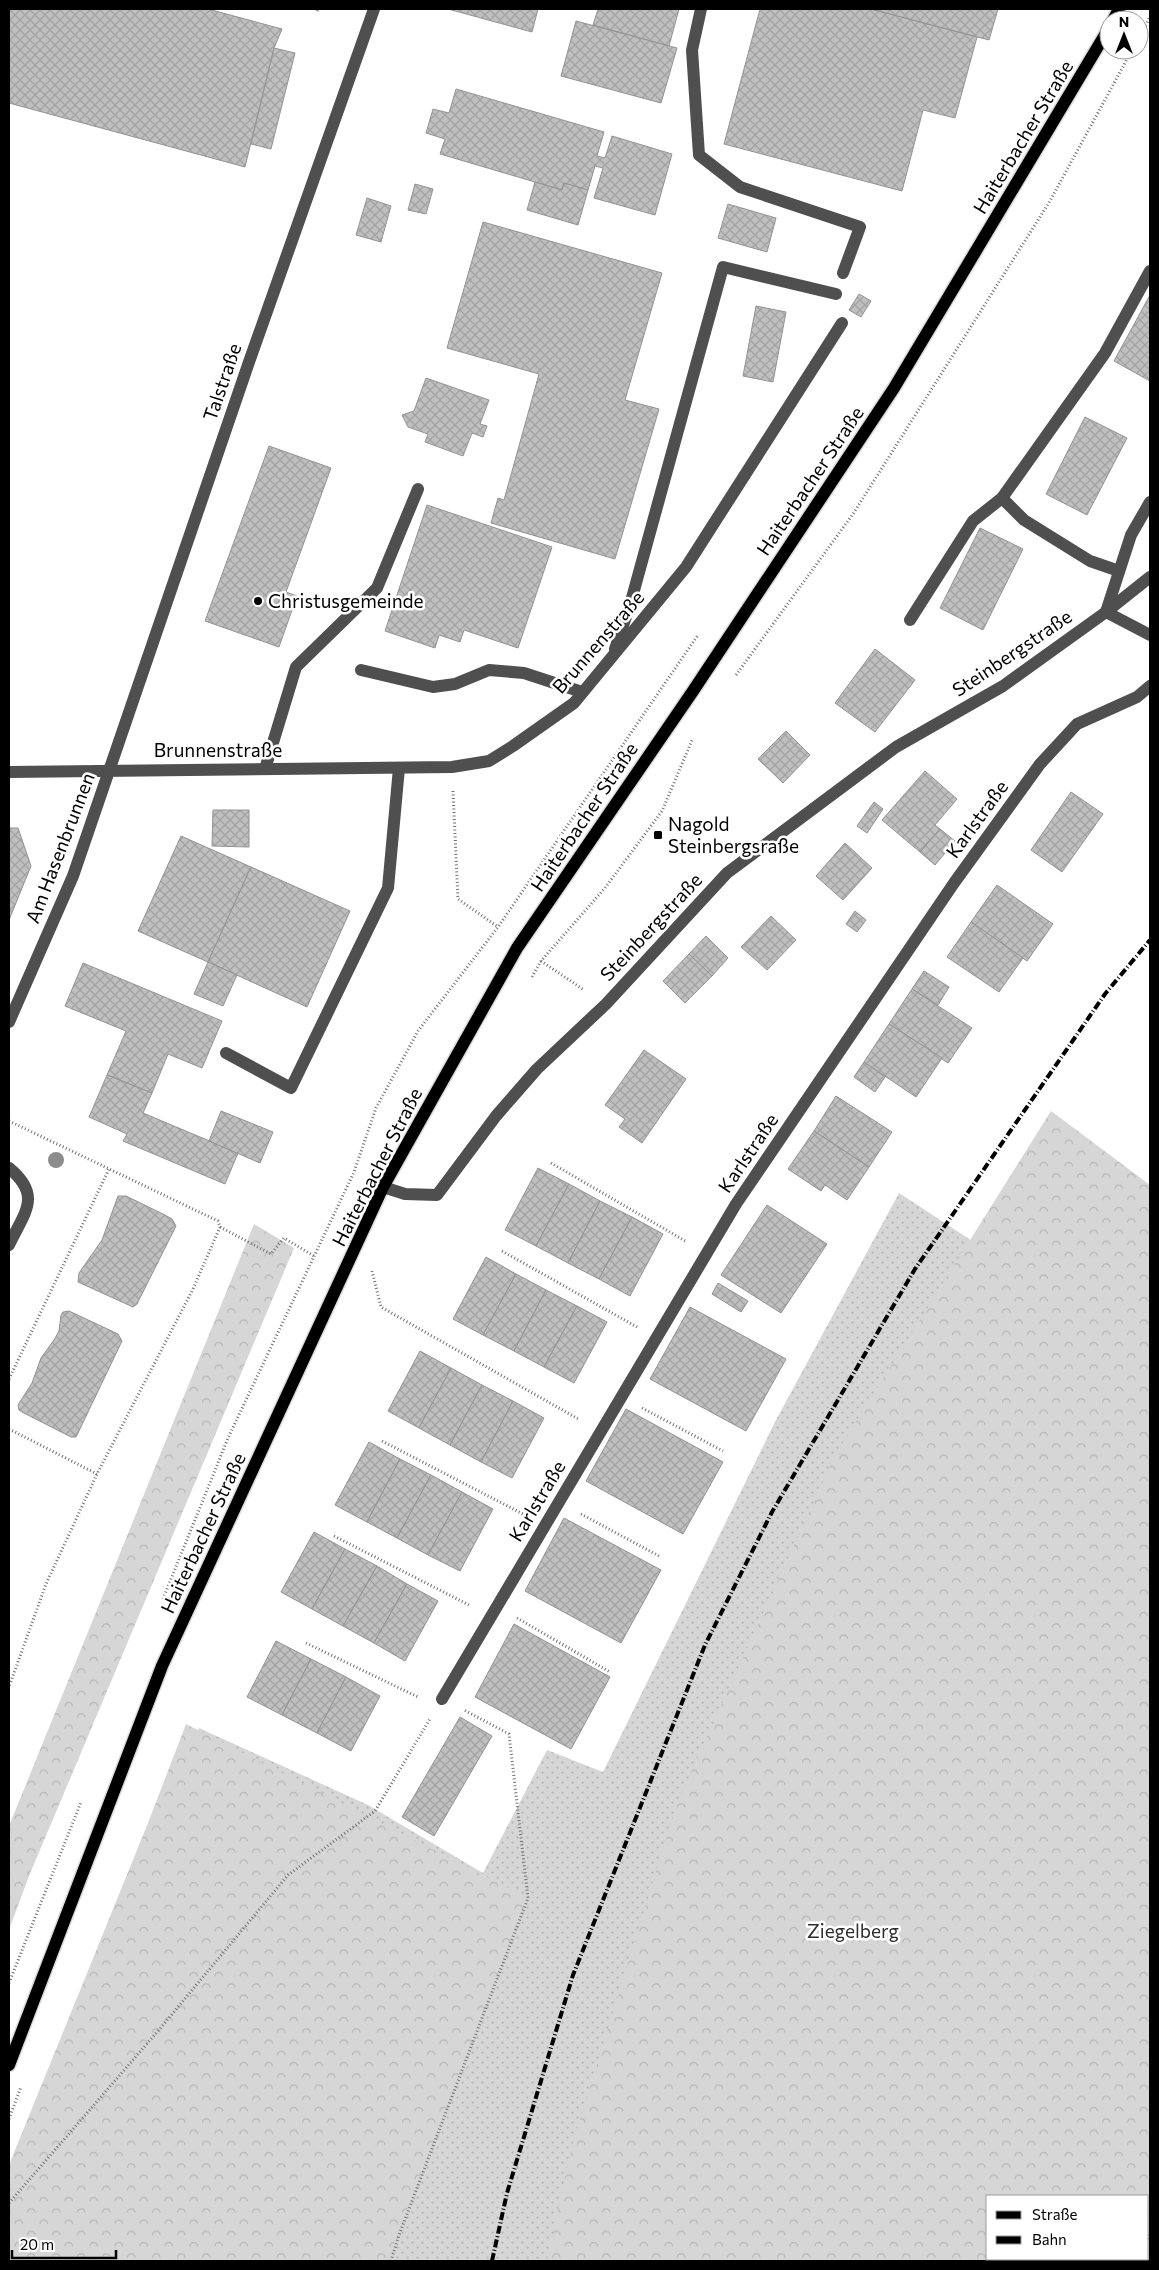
<svg xmlns="http://www.w3.org/2000/svg" width="1159" height="2270" viewBox="0 0 1159 2270" font-family="Commissioner,sans-serif">
  <defs>
    <pattern id="grass-dots" width="8" height="8" patternUnits="userSpaceOnUse" patternTransform="scale(1.25)"><rect width="8" height="8" fill="#d6d6d6"/><path d="M2 2h.1M6 6h.1" fill="none" stroke="#b6b6b6" stroke-width="1.8" stroke-linecap="round"/></pattern>
    <pattern id="forest-crowns" width="20" height="18" patternUnits="userSpaceOnUse" patternTransform="scale(1.25)"><rect width="20" height="18" fill="#d6d6d6"/><path d="M2 6a3 3 0 1 1 6 0M12 15a3 3 0 1 1 6 0" fill="none" stroke="#b6b6b6"/></pattern>
    <pattern id="building-cross-hatch" width="8" height="8" patternUnits="userSpaceOnUse" patternTransform="scale(1.25)"><rect width="8" height="8" fill="#bfbfbf"/><path d="M0 0l8 8M0 8l8-8" fill="none" stroke="#a2a2a2"/></pattern>
  </defs>
  <rect width="100%" height="100%" fill="#fff"/>
  <path fill="url(#grass-dots)" fill-rule="evenodd" d="M 899,1193 L 1021,1273 L 1150,1294 L 1150,2261 L 9,2261 L 9,2192 L 199,1728 L 368,1805 L 483,1873 L 547,1750 L 603,1772 L 776,1420 ZM 988,2196 L 1148,2196 L 1148,2259 L 988,2259 Z"/>
  <g fill="url(#forest-crowns)" fill-rule="evenodd">
    <path d="M 1051,1111 L 1150,1185 L 1150,2261 L 547,2261 L 572,2146 L 677,1803 L 834,1457 ZM 988,2196 L 1148,2196 L 1148,2259 L 988,2259 Z"/>
    <path d="M 254,1224 L 294,1248 L 29,1876 L 9,1930 L 9,1826 Z"/>
    <path d="M 186,1724 L 528,1898 L 387,2261 L 9,2261 L 9,2165 L 148,1823 Z"/>
  </g>
  <g fill="url(#building-cross-hatch)" stroke="#939393">
    <path d="M 9,9 L 208,9 L 282,29 L 274,48 L 245,167 L 9,103 Z"/>
    <path d="M 448,9 L 538,9 L 532,32 Z"/>
    <path d="M 598,9 L 679,9 L 669,46 L 593,25 Z"/>
    <path d="M 760,9 L 871,9 L 977,37 L 955,118 L 923,110 L 902,191 L 724,144 Z"/>
    <path d="M 871,9 L 998,9 L 989,40 Z"/>
    <path d="M 576,21 L 677,48 L 661,103 L 561,76 Z"/>
    <path d="M 274,48 L 295,53 L 271,149 L 251,144 Z"/>
    <path d="M 456,89 L 604,132 L 597,156 L 605,158 L 612,136 L 672,154 L 655,215 L 594,198 L 603,168 L 595,166 L 588,190 L 564,183 L 562,190 L 440,154 L 445,139 L 426,133 L 433,109 L 449,113 Z"/>
    <path d="M 535,182 L 562,190 L 564,183 L 588,190 L 578,225 L 527,210 Z"/>
    <path d="M 415,184 L 433,189 L 426,214 L 408,210 Z"/>
    <path d="M 367,198 L 391,206 L 381,242 L 356,235 Z"/>
    <path d="M 728,204 L 776,218 L 767,252 L 718,238 Z"/>
    <path d="M 483,222 L 662,273 L 625,400 L 659,409 L 615,559 L 491,523 L 498,498 L 504,500 L 539,374 L 447,348 Z"/>
    <path d="M 859,294 L 871,301 L 861,317 L 849,310 Z"/>
    <path d="M 1150,295 L 1150,381 L 1114,361 Z"/>
    <path d="M 756,306 L 786,312 L 773,382 L 743,376 Z"/>
    <path d="M 426,378 L 489,400 L 480,424 L 487,426 L 483,437 L 472,433 L 463,456 L 425,442 L 428,434 L 408,427 L 402,415 L 414,411 Z"/>
    <path d="M 1085,417 L 1127,438 L 1087,515 L 1046,494 Z"/>
    <path d="M 269,446 L 331,468 L 286,592 L 297,596 L 279,647 L 205,621 Z"/>
    <path d="M 427,505 L 552,547 L 518,648 L 464,630 L 460,642 L 439,635 L 435,648 L 385,631 Z"/>
    <path d="M 980,528 L 1023,549 L 983,630 L 940,608 Z"/>
    <path d="M 875,649 L 915,680 L 875,732 L 835,703 Z"/>
    <path d="M 786,731 L 810,755 L 783,783 L 758,759 Z"/>
    <path d="M 925,771 L 957,799 L 935,825 L 940,829 L 920,852 L 882,820 Z"/>
    <path d="M 1071,792 L 1103,814 L 1062,872 L 1031,850 Z"/>
    <path d="M 874,802 L 883,809 L 867,833 L 857,826 Z"/>
    <path d="M 213,810 L 249,810 L 249,847 L 212,846 Z"/>
    <path d="M 9,828 L 18,828 L 31,866 L 9,920 Z"/>
    <path d="M 940,829 L 955,841 L 935,865 L 920,852 Z"/>
    <path d="M 181,836 L 251,867 L 208,962 L 138,931 Z"/>
    <path d="M 845,843 L 872,868 L 843,900 L 816,876 Z"/>
    <path d="M 251,867 L 350,911 L 307,1007 L 208,962 Z"/>
    <path d="M 997,885 L 1053,924 L 1027,961 L 971,922 Z"/>
    <path d="M 855,911 L 866,920 L 857,932 L 846,924 Z"/>
    <path d="M 771,916 L 796,940 L 767,970 L 741,947 Z"/>
    <path d="M 971,922 L 1023,958 L 999,992 L 947,957 Z"/>
    <path d="M 706,936 L 728,958 L 712,976 L 689,954 Z"/>
    <path d="M 689,954 L 712,976 L 685,1003 L 663,981 Z"/>
    <path d="M 208,962 L 237,975 L 223,1006 L 194,994 Z"/>
    <path d="M 83,963 L 222,1021 L 202,1068 L 168,1054 L 152,1093 L 107,1075 L 126,1031 L 65,1006 Z"/>
    <path d="M 924,971 L 949,987 L 938,1005 L 912,989 Z"/>
    <path d="M 912,989 L 972,1028 L 948,1063 L 889,1024 Z"/>
    <path d="M 889,1024 L 942,1058 L 916,1097 L 864,1062 Z"/>
    <path d="M 644,1050 L 686,1079 L 642,1143 L 619,1127 L 625,1119 L 605,1105 Z"/>
    <path d="M 864,1062 L 885,1077 L 875,1092 L 854,1077 Z"/>
    <path d="M 107,1075 L 152,1093 L 143,1113 L 238,1153 L 225,1184 L 123,1141 L 127,1134 L 89,1117 Z"/>
    <path d="M 836,1096 L 892,1132 L 869,1167 L 814,1131 Z"/>
    <path d="M 221,1111 L 273,1132 L 260,1163 L 209,1141 Z"/>
    <path d="M 814,1131 L 869,1167 L 847,1200 L 825,1185 L 821,1191 L 788,1169 Z"/>
    <path d="M 538,1168 L 569,1184 L 536,1246 L 505,1230 Z"/>
    <path d="M 569,1184 L 600,1201 L 568,1263 L 536,1246 Z"/>
    <path d="M 118,1196 L 126,1196 L 165,1215 L 172,1219 L 176,1226 L 137,1304 L 133,1307 L 78,1282 L 79,1273 L 102,1240 Z"/>
    <path d="M 600,1201 L 632,1217 L 599,1279 L 568,1263 Z"/>
    <path d="M 767,1205 L 827,1244 L 781,1313 L 721,1275 Z"/>
    <path d="M 632,1217 L 663,1234 L 630,1296 L 599,1279 Z"/>
    <path d="M 486,1257 L 516,1274 L 483,1335 L 453,1319 Z"/>
    <path d="M 516,1274 L 546,1290 L 514,1351 L 483,1335 Z"/>
    <path d="M 718,1283 L 748,1301 L 741,1312 L 712,1294 Z"/>
    <path d="M 546,1290 L 577,1306 L 544,1367 L 514,1351 Z"/>
    <path d="M 577,1306 L 607,1322 L 574,1383 L 544,1367 Z"/>
    <path d="M 690,1307 L 786,1359 L 746,1431 L 650,1379 Z"/>
    <path d="M 69,1311 L 118,1334 L 122,1341 L 78,1433 L 76,1437 L 71,1437 L 22,1412 L 19,1410 L 18,1405 L 32,1383 L 41,1358 L 54,1340 L 59,1331 L 61,1315 L 63,1312 Z"/>
    <path d="M 420,1351 L 451,1368 L 419,1428 L 388,1411 Z"/>
    <path d="M 451,1368 L 482,1385 L 450,1445 L 419,1428 Z"/>
    <path d="M 482,1385 L 513,1401 L 481,1462 L 450,1445 Z"/>
    <path d="M 513,1401 L 544,1418 L 512,1478 L 481,1462 Z"/>
    <path d="M 626,1409 L 723,1462 L 683,1534 L 586,1481 Z"/>
    <path d="M 369,1442 L 400,1459 L 367,1522 L 335,1505 Z"/>
    <path d="M 400,1459 L 431,1475 L 397,1538 L 367,1522 Z"/>
    <path d="M 431,1475 L 462,1492 L 428,1555 L 397,1538 Z"/>
    <path d="M 462,1492 L 493,1509 L 460,1571 L 428,1555 Z"/>
    <path d="M 564,1518 L 661,1570 L 621,1643 L 525,1591 Z"/>
    <path d="M 314,1532 L 345,1549 L 312,1609 L 281,1592 Z"/>
    <path d="M 345,1549 L 377,1566 L 343,1626 L 312,1609 Z"/>
    <path d="M 377,1566 L 407,1584 L 374,1643 L 343,1626 Z"/>
    <path d="M 407,1584 L 438,1601 L 405,1661 L 374,1643 Z"/>
    <path d="M 514,1624 L 610,1677 L 571,1749 L 475,1697 Z"/>
    <path d="M 276,1641 L 311,1659 L 282,1715 L 247,1697 Z"/>
    <path d="M 311,1659 L 346,1677 L 317,1733 L 282,1715 Z"/>
    <path d="M 346,1677 L 380,1696 L 351,1751 L 317,1733 Z"/>
    <path d="M 460,1717 L 492,1736 L 434,1836 L 402,1817 Z"/>
  </g>
  <g fill="none" stroke-linecap="round" stroke-linejoin="round">
    <g stroke="#dbdbdb" stroke-width="15">
      <g id="major">
        <path d="M 1113,20 L 1119,9"/>
        <path d="M 9,2065 L 162,1666 L 383,1187 L 517,948 L 693,691 L 894,388 L 1109,28"/>
      </g>
    </g>
    <g stroke="#717171" stroke-width="3" stroke-dasharray="1 2.5" stroke-linecap="butt">
      <path d="M 317,11 L 318,9"/>
      <path d="M 1139,38 L 1150,17"/>
      <path d="M 736,675 L 853,514 L 1050,201 L 1132,50"/>
      <path d="M 453,791 L 458,899 L 498,927"/>
      <path d="M 541,961 L 584,990"/>
      <path d="M 532,977 L 541,961 L 605,888 L 662,811 L 693,738"/>
      <path d="M 9,1121 L 218,1221 L 220,1227 L 193,1289 L 97,1474 L 46,1584 L 9,1687"/>
      <path d="M 551,1163 L 687,1242"/>
      <path d="M 220,1227 L 271,1254 L 284,1238 L 314,1256"/>
      <path d="M 502,1251 L 637,1327"/>
      <path d="M 372,1271 L 381,1307 L 580,1420"/>
      <path d="M 9,1379 L 109,1169"/>
      <path d="M 642,1408 L 723,1451"/>
      <path d="M 9,1429 L 97,1474"/>
      <path d="M 382,1441 L 523,1514"/>
      <path d="M 581,1514 L 659,1556"/>
      <path d="M 334,1536 L 469,1605"/>
      <path d="M 163,1599 L 228,1438 L 354,1172 L 376,1108 L 418,1031 L 498,927 L 698,635"/>
      <path d="M 517,1618 L 610,1672"/>
      <path d="M 306,1643 L 418,1697"/>
      <path d="M 9,1983 L 81,1802"/>
      <path d="M 9,2119 L 21,2087"/>
      <path d="M 9,2203 L 158,2031 L 288,1875 L 375,1811 L 430,1719"/>
      <path d="M 1148,2239 L 1150,2233"/>
      <path d="M 391,2261 L 399,2235 L 528,1898 L 509,1734 L 464,1710"/>
      <path d="M 1137,2261 L 1139,2259"/>
    </g>
    <g stroke="#4f4f4f" stroke-width="12">
      <path d="M 701,9 L 692,50 L 699,155 L 740,187 L 860,227 L 843,273"/>
      <path d="M 1002,498 L 1024,520 L 1090,561 L 1119,571"/>
      <path d="M 1106,612 L 1131,535 L 1150,502"/>
      <path d="M 1106,612 L 1150,635"/>
      <path d="M 910,620 L 973,521 L 1002,498 L 1105,353 L 1150,271"/>
      <path d="M 615,649 L 630,605 L 723,267 L 836,294"/>
      <path d="M 361,670 L 433,687 L 455,684 L 489,670 L 524,673 L 582,692"/>
      <path d="M 265,769 L 296,667 L 377,588 L 418,489"/>
      <path d="M 9,772 L 452,767 L 489,761 L 513,746 L 574,703 L 686,567 L 842,323"/>
      <path d="M 9,1022 L 73,876 L 249,362 L 374,9"/>
      <path d="M 226,1053 L 291,1088 L 388,888 L 399,768"/>
      <path d="M 9,1168 C 43,1196 24,1213 9,1245"/>
      <path d="M 383,1187 L 405,1194 L 437,1195 L 496,1116 L 537,1069 L 606,1004 L 727,873 L 896,747 L 1003,686 L 1106,612 L 1150,577"/>
      <path d="M 442,1699 L 736,1204 L 954,883 L 1040,764 L 1077,724 L 1137,697 L 1150,686"/>
    </g>
    <use href="#major" stroke="#000" stroke-width="12"/>
    <path stroke="#000" stroke-width="4" stroke-dasharray="8 2.5 1 2.5" stroke-linecap="butt" d="M 492,2261 L 507,2193 L 573,1975 L 705,1645 L 772,1512 L 915,1269 L 1105,994 L 1150,940"/>
  </g>
  <circle fill="#8c8c8c" cx="56" cy="1160" r="8"/>
  <g fill="#000" stroke="#fff" stroke-width="2">
    <circle cx="258" cy="601" r="5"/>
    <rect x="653" y="830" width="10" height="10" rx="2.5"/>
  </g>
  <g text-anchor="middle" stroke-width="5" stroke-linejoin="round" paint-order="stroke">
    <g font-size="19" fill="#000" stroke="#fff">
      <text transform="translate(1023 137) rotate(-59)" y="7">Haiterbacher Straße</text>
      <text transform="translate(222 382) rotate(-71)" y="7">Talstraße</text>
      <text transform="translate(810 481) rotate(-56)" y="7">Haiterbacher Straße</text>
      <text transform="translate(598 642) rotate(-49)" y="7">Brunnenstraße</text>
      <text transform="translate(1012 653) rotate(-34)" y="7">Steinbergstraße</text>
      <text x="218" y="757">Brunnenstraße</text>
      <text transform="translate(584 817) rotate(-56)" y="7">Haiterbacher Straße</text>
      <text transform="translate(977 819) rotate(-54)" y="7">Karlstraße</text>
      <text transform="translate(60 848) rotate(-69)" y="7">Am Hasenbrunnen</text>
      <text transform="translate(651 927) rotate(-47)" y="7">Steinbergstraße</text>
      <text transform="translate(748 1153) rotate(-56)" y="7">Karlstraße</text>
      <text transform="translate(377 1167) rotate(-63)" y="7">Haiterbacher Straße</text>
      <text transform="translate(537 1501) rotate(-59)" y="7">Karlstraße</text>
      <text transform="translate(203 1533) rotate(-65)" y="7">Haiterbacher Straße</text>
    </g>
    <g font-size="19" fill="#000" stroke="#fff" text-anchor="start">
      <text x="268" y="608">Christusgemeinde</text>
      <text x="668" y="831">Nagold<tspan x="668" dy="22">Steinbergsraße</tspan></text>
    </g>
    <g font-size="19" fill="#2d2d2d" stroke="#fff">
      <text x="853" y="1938">Ziegelberg</text>
    </g>
  </g>
  <rect width="1159" height="2270" fill="none" stroke="#000000" stroke-width="20"/>
  <rect x="986" y="2195" width="162" height="65" fill="#ffffff" stroke="#999999"/>
  <rect x="996" y="2211" width="25" height="8" fill="#000000" stroke="#999999"/>
  <text x="1032" y="2220" font-size="15" fill="#000000">Straße</text>
  <rect x="996" y="2236" width="25" height="8" fill="#000000" stroke="#999999"/>
  <text x="1032" y="2245" font-size="15" fill="#000000">Bahn</text>
  <g transform="translate(1124 35)"><circle r="24" fill="#ffffff" stroke="#999999"/>
  <path d="M0-4L9 19L0 12L-9 19Z" fill="#000000"/>
  <text y="-8" font-size="14" font-weight="bold" text-anchor="middle" fill="#000000">N</text>
  </g>
  <path d="M12 2250v8h104v-8" fill="none" stroke="#000000" stroke-width="2.5"/>
  <text x="20" y="2250" font-size="15" fill="#000000" stroke="#ffffff" stroke-width="4" paint-order="stroke">20 m</text>
</svg>
